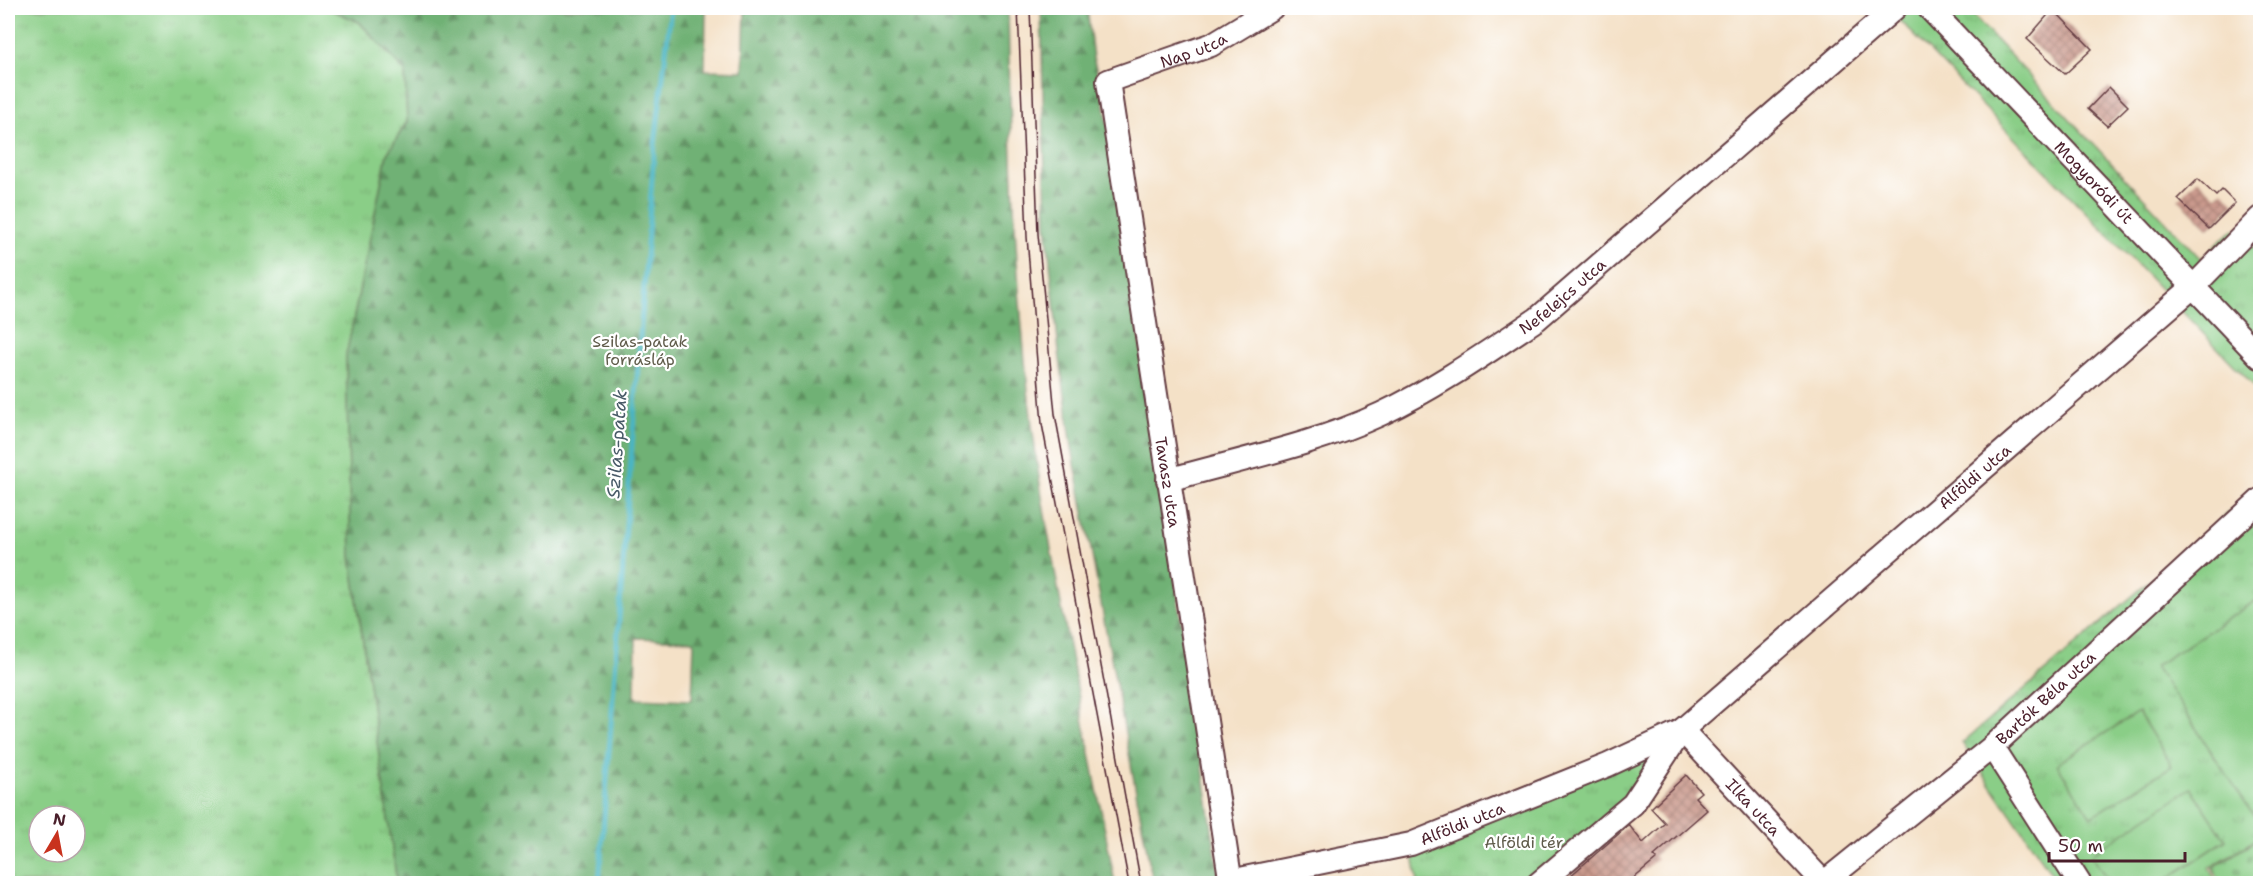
<svg xmlns="http://www.w3.org/2000/svg" width="2268" height="891" viewBox="0 0 2268 891" font-family="'Shantell Sans',sans-serif">
  <defs>
    <pattern id="grass-tufts" width="24" height="20" patternUnits="userSpaceOnUse" patternTransform="scale(1.5)"><rect width="24" height="20" fill="#8ace87"/><path d="M3 7l-1-3M5 7V3M7 7l1-3M15 17l-1-3M17 17v-4M19 17l1-3" fill="none" stroke="#79b075"/></pattern>
    <pattern id="forest-firs" width="22" height="20" patternUnits="userSpaceOnUse" patternTransform="scale(1.5)"><rect width="22" height="20" fill="#6fb174"/><path d="M5 1l3.5 6h-7zM16 11l3.5 6h-7z" fill="#5d8f5f"/></pattern>
    <pattern id="cemetery-stones" width="16" height="16" patternUnits="userSpaceOnUse" patternTransform="scale(1.5)"><rect width="16" height="16" fill="#8ace87"/><path d="M2 7V4a2 2 0 0 1 4 0v3zM10 15v-3a2 2 0 0 1 4 0v3z" fill="#79b075"/></pattern>
    <pattern id="building-cross-hatch" width="8" height="8" patternUnits="userSpaceOnUse" patternTransform="scale(1.5)"><rect width="8" height="8" fill="#ca9a8d"/><path d="M0 0l8 8M0 8l8-8" fill="none" stroke="#a67d73"/></pattern>
  </defs>
  <rect width="100%" height="100%" fill="#fff"/>
  <filter id="ink" filterUnits="userSpaceOnUse"><feTurbulence type="fractalNoise" baseFrequency=".0167" numOctaves="2"/><feDisplacementMap in="SourceGraphic" scale="12" xChannelSelector="R" yChannelSelector="G"/><feConvolveMatrix kernelMatrix="1 2 1 2 8 2 1 2 1" color-interpolation-filters="sRGB"/></filter>
  <filter id="wash" filterUnits="userSpaceOnUse"><feTurbulence type="fractalNoise" baseFrequency=".008" numOctaves="4" result="noise"/><feDisplacementMap in="SourceGraphic" scale="24" xChannelSelector="R" yChannelSelector="G"/><feGaussianBlur stdDeviation="1.35" result="paint"/><feColorMatrix in="noise" values="0 0 0 0 0 0 0 0 0 0 0 0 0 0 0 0 0 1.4 0 .05"/><feComposite in="paint" operator="in"/></filter>
  <g filter="url(#wash)">
    <rect width="100%" height="100%" fill="#f4e1c7"/>
    <g fill="url(#grass-tufts)" stroke="#6a7659" stroke-width="1.5" fill-rule="evenodd">
      <path d="M 8,8 L 184,8 L 197,13 L 238,8 L 327,8 L 359,22 L 405,71 L 407,122 L 387,154 L 346,356 L 351,556 L 397,883 L 8,883 ZM 39,816 L 75,816 L 75,852 L 39,852 Z"/>
      <path d="M 1888,8 L 1966,8 L 2201,259 L 2234,229 L 2260,254 L 2260,392 Z"/>
      <path d="M 2260,486 L 2260,837 L 2209,868 L 2217,883 L 2161,883 L 2226,840 L 2091,855 L 2110,883 L 2058,883 L 1962,743 Z"/>
      <path d="M 1682,730 L 1633,804 L 1539,883 L 1418,883 L 1411,844 Z"/>
    </g>
    <g fill="url(#forest-firs)" stroke="#5c6850" stroke-width="1.5" fill-rule="evenodd">
      <path d="M 184,8 L 238,8 L 197,13 Z"/>
      <path d="M 327,8 L 706,8 L 705,70 L 743,71 L 745,9 L 716,8 L 1008,8 C 1011,175 1017,344 1044,509 C 1065,634 1092,759 1115,883 L 397,883 L 351,556 L 346,356 L 387,154 L 407,122 L 405,71 L 359,22 ZM 636,638 L 694,640 L 692,700 L 635,698 Z"/>
      <path d="M 1041,8 L 1087,8 L 1093,58 L 1103,92 L 1220,883 L 1153,883 L 1072,448 L 1059,352 L 1046,224 Z"/>
    </g>
    <path fill="url(#cemetery-stones)" stroke="#6a7659" stroke-width="1.5" d="M 2260,838 L 2260,883 L 2221,883 L 2212,868 Z"/>
    <g fill="#8ace87" stroke="#6a7659" stroke-width="1.5">
      <path d="M 2260,598 L 2260,810 L 2253,815 L 2155,666 Z"/>
      <path d="M 2138,712 L 2172,766 L 2091,817 L 2057,764 Z"/>
      <path d="M 2191,788 L 2226,840 L 2161,883 L 2110,883 L 2091,855 Z"/>
    </g>
    <g fill="none" stroke-linecap="round" stroke-linejoin="round">
      <path stroke="#48b5c4" stroke-width="5" d="M 599,884 L 654,153 L 671,8"/>
    </g>
    <g id="blocks">
      <g fill="url(#building-cross-hatch)">
        <path d="M 2053,9 L 2092,49 L 2065,74 L 2027,39 Z"/>
        <path d="M 2109,87 L 2128,106 L 2107,126 L 2088,109 Z"/>
        <path d="M 2198,179 L 2216,196 L 2222,190 L 2235,203 L 2209,229 L 2178,199 Z"/>
        <path d="M 1686,775 L 1701,792 L 1695,797 L 1707,810 L 1654,856 L 1657,859 L 1627,884 L 1561,884 L 1629,825 L 1643,843 L 1665,823 L 1651,808 Z"/>
      </g>
    </g>
  </g>
  <g filter="url(#ink)">
    <use href="#blocks" fill-opacity="0" stroke="#643c42" stroke-width="1.5"/>
    <g fill="none" stroke-linecap="round" stroke-linejoin="round">
      <g stroke="#643c42" stroke-width="26">
        <g id="minor">
          <path id="s1" d="M 1929,8 L 2260,357"/>
          <path id="s2" d="M 1168,480 C 1238,460 1314,445 1381,414 C 1436,388 1486,353 1537,319 L 1895,8"/>
          <path id="s3" d="M 1682,730 L 1825,884"/>
          <path d="M 1992,747 L 2080,884"/>
          <path id="s4" d="M 1230,881 L 1411,844 L 1608,765 L 1681,731"/>
          <path id="s5" d="M 1231,884 L 1108,81 L 1211,45 L 1272,8"/>
          <path id="s6" d="M 1538,884 L 1633,804 L 1682,730 L 2193,287 L 2260,218"/>
          <path id="s7" d="M 1822,884 L 1992,747 L 2260,500"/>
        </g>
      </g>
      <use href="#minor" stroke="#fff" stroke-width="22"/>
      <g stroke="#4a1f2b" stroke-width="1.5">
        <path d="M 1018,8 L 1027,237 L 1042,424 L 1129,884"/>
        <path d="M 1030,8 L 1038,234 L 1055,414 L 1141,884"/>
      </g>
    </g>
  </g>
  <g text-anchor="middle" stroke-width="4.5" stroke-linejoin="round" paint-order="stroke">
    <g font-size="16" fill="#4a1f2b" stroke="#fff">
      <text dy="6" stroke="none"><textPath href="#s5" startOffset="903">Nap utca</textPath></text>
      <text dy="6" stroke="none"><textPath href="#s1" startOffset="240">Mogyoródi út</textPath></text>
      <text dy="6" stroke="none"><textPath href="#s2" startOffset="440">Nefelejcs utca</textPath></text>
      <text dy="6" stroke="none"><textPath href="#s6" startOffset="600">Alföldi utca</textPath></text>
      <text transform="translate(1168 482) rotate(81)" y="6">Tavasz utca</text>
      <text dy="6" stroke="none"><textPath href="#s7" startOffset="291">Bartók Béla utca</textPath></text>
      <text dy="6" stroke="none"><textPath href="#s3" startOffset="105">Ilka utca</textPath></text>
      <text dy="6" stroke="none"><textPath href="#s4" startOffset="240">Alföldi utca</textPath></text>
    </g>
    <g font-size="16" fill="#605c4b" stroke="#fff">
      <text x="640" y="347">Szilas-patak<tspan x="640" dy="18">forrásláp</tspan></text>
      <text x="1524" y="848">Alföldi tér</text>
    </g>
    <g font-size="18" font-style="italic" fill="#495b68" stroke="#fff">
      <text transform="translate(617 444) rotate(-86)" y="6">Szilas-patak</text>
    </g>
  </g>
  <rect width="2268" height="891" fill="none" stroke="#fff" stroke-width="30"/>
  <g transform="translate(57 834) rotate(10)"><circle r="28" fill="#ffffff" stroke="#b7a5aa" stroke-width="1.5"/>
  <path d="M0-4.5L10 22L0 15L-10 22Z" fill="#c8321e"/>
  <text y="-9" font-size="16" font-weight="bold" text-anchor="middle" fill="#4a1f2b">N</text>
  </g>
  <path d="M2049 852v9h136v-9" fill="none" stroke="#4a1f2b" stroke-width="3"/>
  <text x="2058" y="852" font-size="18" fill="#4a1f2b" stroke="#ffffff" stroke-width="4.5" paint-order="stroke">50 m</text>
</svg>
